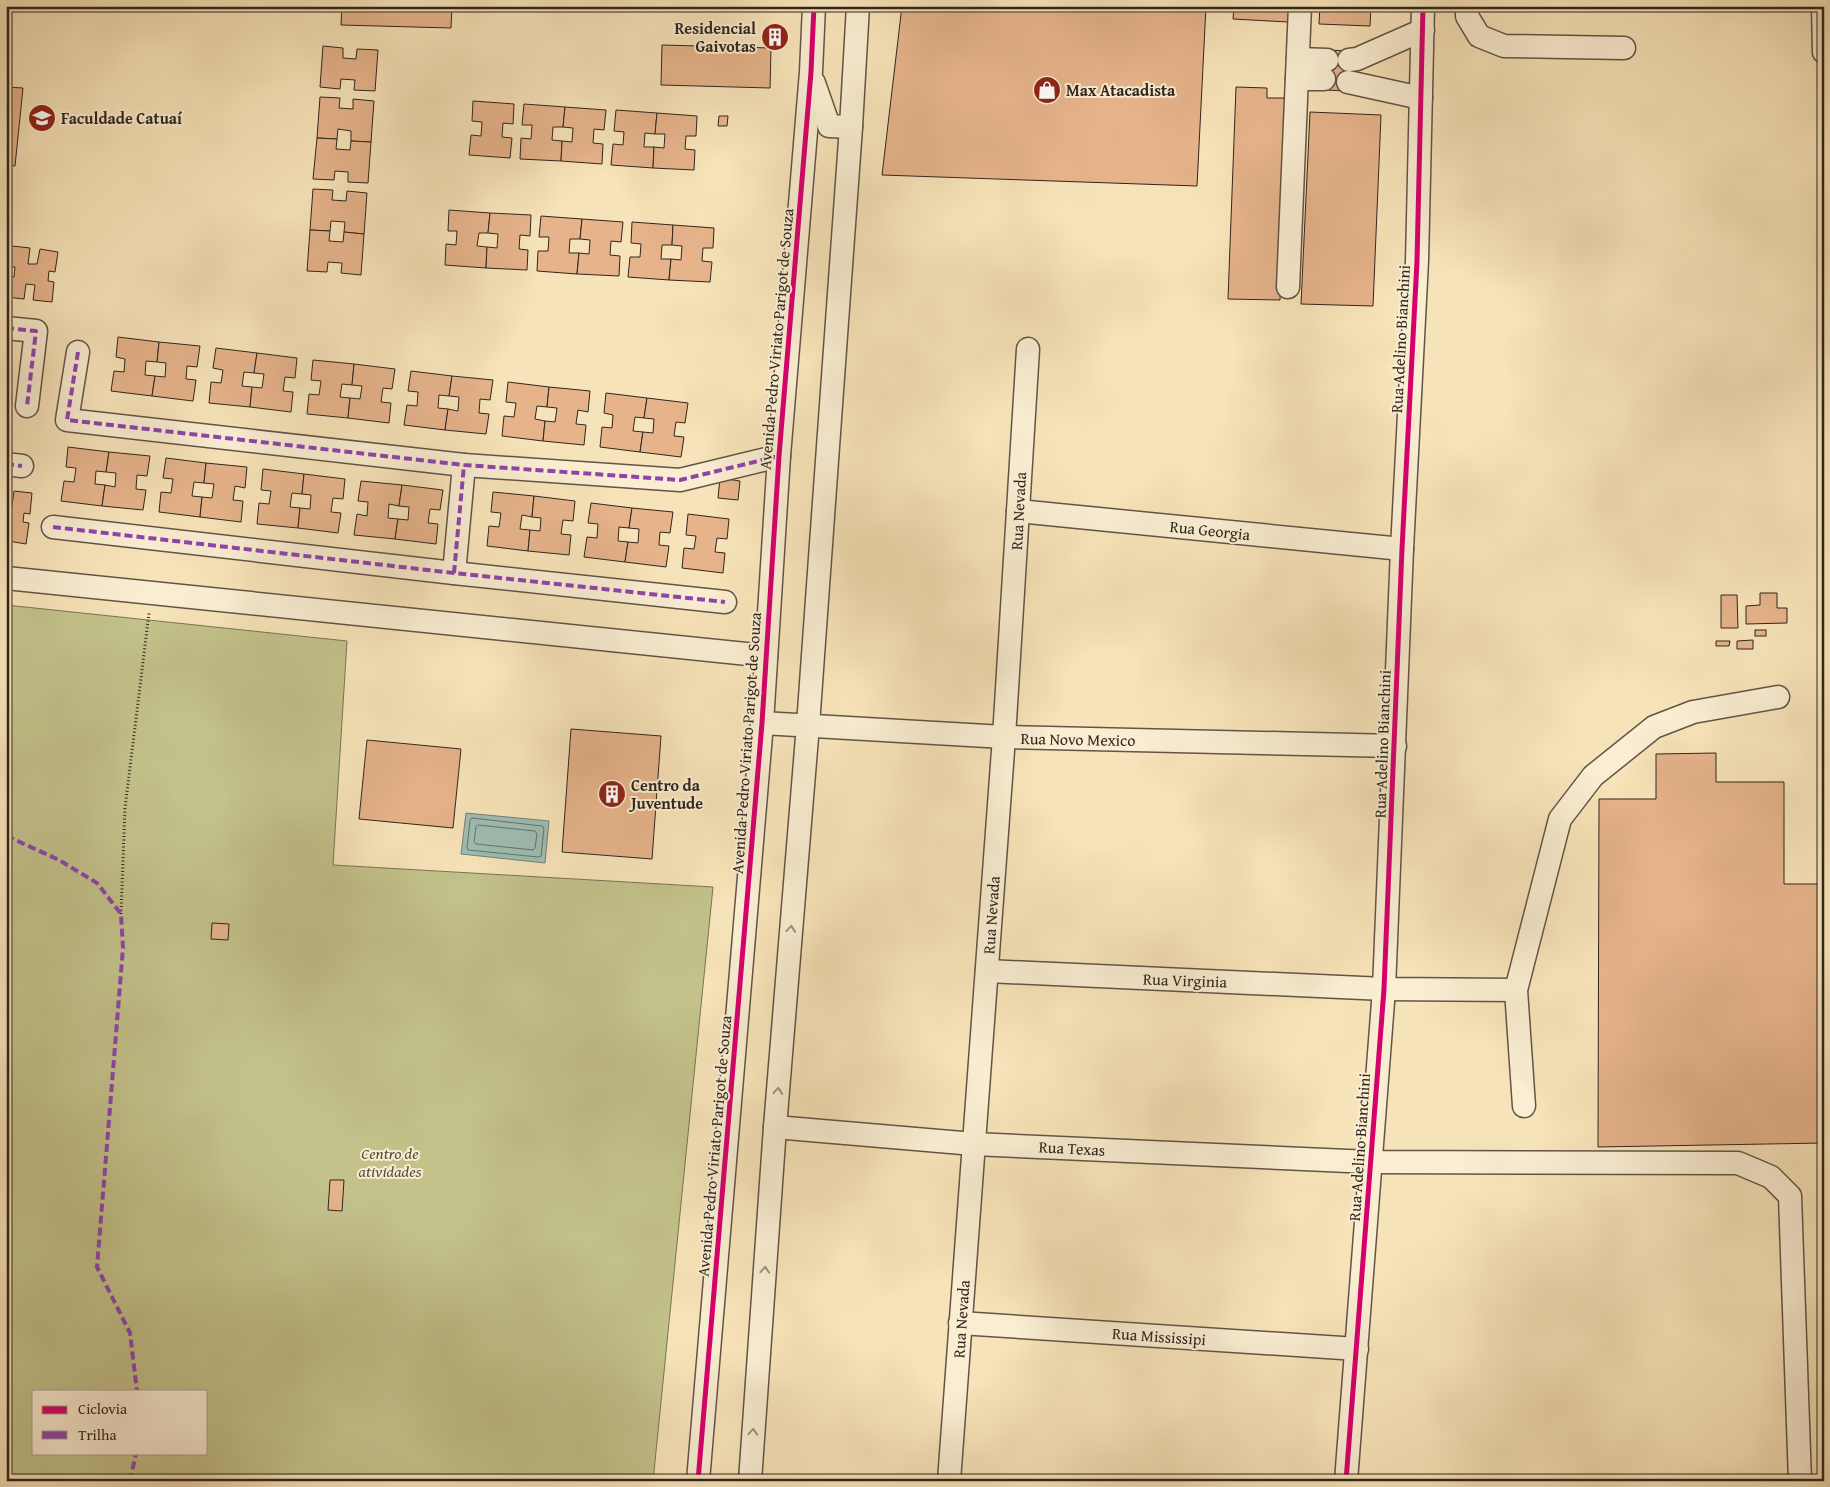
<svg xmlns="http://www.w3.org/2000/svg" width="1830" height="1487" viewBox="0 0 1830 1487" font-family="'Gentium Book Plus',serif">
  <rect width="100%" height="100%" fill="#f7e3b9"/>
  <filter id="stains"><feTurbulence type="fractalNoise" baseFrequency=".004" numOctaves="4"/><feColorMatrix values="0 0 0 0 .2 0 0 0 0 .09 0 0 0 0 .02 0 0 0 .5 -.17"/></filter>
  <radialGradient id="worn" r=".72"><stop offset=".6" stop-color="#630" stop-opacity="0"/><stop offset="1" stop-color="#630" stop-opacity=".3"/></radialGradient>
  <path fill="#c3c28b" stroke="#797454" fill-rule="evenodd" d="M 6,605 L 347,641 L 333,865 L 713,887 L 653,1481 L 6,1481 ZM 34,1391 L 206,1391 L 206,1453 L 34,1453 Z"/>
  <path fill="#9ebdb4" stroke="#728178" d="M 466,813 L 549,821 L 545,863 L 461,854 Z"/>
  <g fill="none" stroke-linecap="round" stroke-linejoin="round">
    <g stroke="#667268" stroke-width="1">
      <path d="M 472,818 L 542,826 L 544,828 L 541,856 L 538,857 L 468,850 L 467,847 L 470,821 Z"/>
      <path d="M 478,825 L 535,831 L 537,834 L 535,848 L 533,850 L 476,844 L 474,842 L 476,827 Z"/>
    </g>
  </g>
  <g fill="#e6b38b" stroke="#2f261d">
    <path d="M 342,6 L 452,6 L 451,28 L 341,25 Z"/>
    <path d="M 902,6 L 1206,6 L 1197,186 L 882,175 Z"/>
    <path d="M 1234,6 L 1289,6 L 1288,22 L 1233,19 Z"/>
    <path d="M 1320,6 L 1371,6 L 1370,26 L 1319,24 Z"/>
    <path d="M 769,30 L 782,31 L 782,45 L 768,44 Z"/>
    <path d="M 662,45 L 771,48 L 770,88 L 661,85 Z"/>
    <path d="M 323,46 L 343,48 L 343,58 L 356,59 L 357,49 L 378,50 L 375,91 L 354,90 L 355,80 L 341,79 L 340,89 L 320,87 Z"/>
    <path d="M 1327,50 L 1350,51 L 1347,91 L 1324,90 Z"/>
    <path d="M 6,87 L 23,88 L 15,166 L 6,165 Z"/>
    <path d="M 1236,87 L 1267,88 L 1267,98 L 1287,98 L 1280,300 L 1228,299 Z"/>
    <path d="M 320,97 L 340,98 L 339,108 L 353,109 L 353,99 L 374,101 L 371,142 L 351,141 L 351,131 L 338,129 L 337,139 L 317,138 Z"/>
    <path d="M 473,101 L 514,104 L 513,124 L 503,123 L 502,137 L 512,138 L 510,158 L 469,155 L 471,135 L 481,136 L 482,122 L 472,121 Z"/>
    <path d="M 524,104 L 565,107 L 563,127 L 553,127 L 552,140 L 562,141 L 561,161 L 520,159 L 521,138 L 531,139 L 532,125 L 522,125 Z"/>
    <path d="M 565,107 L 606,110 L 604,130 L 594,129 L 593,143 L 603,144 L 602,164 L 561,161 L 562,141 L 572,142 L 573,128 L 563,127 Z"/>
    <path d="M 616,110 L 657,113 L 655,134 L 645,133 L 644,147 L 654,147 L 653,168 L 611,165 L 613,144 L 623,145 L 624,132 L 614,131 Z"/>
    <path d="M 1310,112 L 1381,115 L 1373,306 L 1301,304 Z"/>
    <path d="M 657,113 L 697,116 L 696,136 L 686,136 L 685,149 L 695,150 L 694,170 L 653,168 L 654,147 L 664,148 L 665,134 L 655,134 Z"/>
    <path d="M 719,116 L 728,116 L 727,126 L 718,126 Z"/>
    <path d="M 317,138 L 337,139 L 336,149 L 350,150 L 351,141 L 371,142 L 368,183 L 348,182 L 348,172 L 335,171 L 334,180 L 313,179 Z"/>
    <path d="M 313,189 L 333,190 L 332,200 L 346,201 L 347,191 L 367,193 L 364,234 L 344,232 L 345,222 L 331,221 L 330,231 L 310,230 Z"/>
    <path d="M 449,210 L 490,213 L 488,233 L 479,233 L 477,246 L 487,247 L 486,268 L 445,265 L 446,244 L 456,245 L 457,231 L 448,231 Z"/>
    <path d="M 490,213 L 531,215 L 530,236 L 520,235 L 519,249 L 528,250 L 527,270 L 486,268 L 487,247 L 497,248 L 498,234 L 488,233 Z"/>
    <path d="M 541,216 L 582,219 L 580,239 L 570,239 L 569,253 L 579,253 L 577,274 L 537,271 L 538,251 L 548,251 L 549,237 L 539,237 Z"/>
    <path d="M 582,219 L 623,222 L 621,242 L 611,241 L 610,255 L 620,256 L 619,276 L 577,274 L 579,253 L 589,254 L 590,240 L 580,239 Z"/>
    <path d="M 632,222 L 673,225 L 672,245 L 662,245 L 661,259 L 671,259 L 669,280 L 628,277 L 630,257 L 640,257 L 641,244 L 631,243 Z"/>
    <path d="M 673,225 L 714,228 L 713,248 L 703,248 L 702,261 L 712,262 L 710,282 L 669,280 L 671,259 L 681,260 L 682,246 L 672,245 Z"/>
    <path d="M 310,230 L 330,231 L 329,241 L 343,242 L 344,232 L 364,234 L 361,275 L 341,273 L 342,263 L 328,262 L 327,272 L 307,271 Z"/>
    <path d="M 12,246 L 30,248 L 28,264 L 37,264 L 40,249 L 58,252 L 55,272 L 49,271 L 48,281 L 54,282 L 52,302 L 33,300 L 35,285 L 26,284 L 24,299 L 6,297 L 8,277 L 14,277 L 15,267 L 9,267 Z"/>
    <path d="M 118,337 L 159,342 L 157,362 L 146,361 L 145,375 L 155,376 L 152,396 L 111,391 L 114,371 L 124,372 L 125,359 L 116,357 Z"/>
    <path d="M 159,342 L 200,346 L 197,367 L 187,366 L 186,379 L 196,380 L 193,401 L 152,396 L 155,376 L 165,377 L 166,363 L 157,362 Z"/>
    <path d="M 216,348 L 257,353 L 254,373 L 244,372 L 242,386 L 252,387 L 250,407 L 209,403 L 211,382 L 221,383 L 223,370 L 213,368 Z"/>
    <path d="M 257,353 L 297,358 L 295,378 L 285,377 L 283,391 L 293,392 L 291,412 L 250,407 L 252,387 L 262,388 L 264,374 L 254,373 Z"/>
    <path d="M 313,360 L 354,364 L 352,385 L 342,384 L 340,397 L 350,398 L 348,418 L 307,414 L 309,394 L 319,395 L 321,381 L 311,380 Z"/>
    <path d="M 354,364 L 395,369 L 392,389 L 383,388 L 381,402 L 391,403 L 389,423 L 348,418 L 350,398 L 360,399 L 362,386 L 352,385 Z"/>
    <path d="M 411,371 L 452,376 L 449,396 L 439,395 L 438,408 L 448,409 L 445,430 L 404,425 L 407,405 L 417,406 L 418,392 L 408,391 Z"/>
    <path d="M 452,376 L 493,380 L 490,400 L 480,399 L 479,413 L 489,414 L 486,434 L 445,430 L 448,409 L 458,411 L 459,397 L 449,396 Z"/>
    <path d="M 508,382 L 549,387 L 547,407 L 537,406 L 535,419 L 545,421 L 543,441 L 502,436 L 504,416 L 514,417 L 516,403 L 506,402 Z"/>
    <path d="M 549,387 L 590,391 L 588,412 L 578,410 L 576,424 L 586,425 L 584,445 L 543,441 L 545,421 L 555,422 L 557,408 L 547,407 Z"/>
    <path d="M 606,393 L 647,398 L 644,418 L 635,417 L 633,431 L 643,432 L 640,452 L 600,447 L 602,427 L 612,428 L 613,415 L 604,413 Z"/>
    <path d="M 647,398 L 688,403 L 685,423 L 676,422 L 674,436 L 684,437 L 681,457 L 640,452 L 643,432 L 653,433 L 654,419 L 644,418 Z"/>
    <path d="M 68,447 L 109,452 L 106,472 L 96,471 L 95,484 L 105,485 L 102,506 L 61,501 L 64,481 L 74,482 L 76,468 L 66,467 Z"/>
    <path d="M 109,452 L 150,456 L 147,476 L 137,475 L 136,489 L 146,490 L 143,510 L 102,506 L 105,485 L 115,487 L 116,473 L 106,472 Z"/>
    <path d="M 166,458 L 206,463 L 204,483 L 194,482 L 192,496 L 202,497 L 200,517 L 159,512 L 161,492 L 171,493 L 173,479 L 163,478 Z"/>
    <path d="M 206,463 L 247,467 L 245,488 L 235,486 L 233,500 L 243,501 L 241,522 L 200,517 L 202,497 L 212,498 L 214,484 L 204,483 Z"/>
    <path d="M 263,469 L 304,474 L 302,494 L 292,493 L 290,507 L 300,508 L 298,528 L 257,524 L 259,503 L 269,504 L 271,491 L 261,490 Z"/>
    <path d="M 304,474 L 345,479 L 343,499 L 333,498 L 331,512 L 341,513 L 338,533 L 298,528 L 300,508 L 310,509 L 311,495 L 302,494 Z"/>
    <path d="M 720,478 L 740,481 L 738,500 L 718,498 Z"/>
    <path d="M 361,481 L 402,485 L 399,506 L 389,504 L 388,518 L 398,519 L 395,539 L 354,535 L 357,514 L 367,516 L 368,502 L 358,501 Z"/>
    <path d="M 402,485 L 443,490 L 440,510 L 430,509 L 428,523 L 438,524 L 436,544 L 395,539 L 398,519 L 408,520 L 409,507 L 399,506 Z"/>
    <path d="M 14,491 L 32,493 L 30,514 L 24,513 L 23,522 L 29,523 L 26,544 L 8,541 L 10,527 L 6,526 L 6,505 L 12,506 Z"/>
    <path d="M 493,492 L 534,496 L 532,517 L 522,515 L 520,529 L 530,530 L 528,551 L 487,546 L 489,526 L 499,527 L 501,513 L 491,512 Z"/>
    <path d="M 534,496 L 575,501 L 573,521 L 563,520 L 561,534 L 571,535 L 569,555 L 528,551 L 530,530 L 540,531 L 541,518 L 532,517 Z"/>
    <path d="M 591,503 L 632,508 L 629,528 L 619,527 L 618,541 L 628,542 L 625,562 L 584,557 L 587,537 L 597,538 L 598,524 L 588,523 Z"/>
    <path d="M 632,508 L 673,512 L 670,533 L 660,532 L 659,545 L 669,546 L 666,567 L 625,562 L 628,542 L 638,543 L 639,529 L 629,528 Z"/>
    <path d="M 688,514 L 729,519 L 727,539 L 717,538 L 715,552 L 725,553 L 723,573 L 682,568 L 684,548 L 694,549 L 696,536 L 686,535 Z"/>
    <path d="M 1760,593 L 1777,593 L 1777,608 L 1787,608 L 1787,623 L 1746,624 L 1746,606 L 1760,605 Z"/>
    <path d="M 1721,595 L 1737,595 L 1738,628 L 1721,628 Z"/>
    <rect x="1755" y="630" width="11" height="6"/>
    <path d="M 1753,640 L 1753,649 L 1737,649 L 1737,641 Z"/>
    <path d="M 1716,641 L 1730,641 L 1729,646 L 1716,646 Z"/>
    <path d="M 571,729 L 661,736 L 652,859 L 562,852 Z"/>
    <path d="M 367,740 L 461,749 L 453,828 L 359,819 Z"/>
    <path d="M 1716,753 L 1716,782 L 1784,782 L 1784,884 L 1824,884 L 1824,1143 L 1598,1147 L 1599,799 L 1656,799 L 1656,754 Z"/>
    <path d="M 212,923 L 229,924 L 228,940 L 211,939 Z"/>
    <path d="M 330,1180 L 344,1180 L 342,1211 L 328,1210 Z"/>
    <path d="M 1820,1426 L 1824,1426 L 1824,1453 L 1820,1448 Z"/>
  </g>
  <g fill="none" stroke-linecap="round" stroke-linejoin="round">
    <g stroke="#615544" stroke-width="25">
      <g id="minor">
        <path d="M 1467,6 L 1467,16 L 1479,36 L 1504,46 L 1624,48"/>
        <path d="M 1823,6 L 1824,52"/>
        <path d="M 1298,59 L 1327,60"/>
        <path d="M 1349,60 L 1357,59 L 1423,30"/>
        <path d="M 1297,79 L 1324,79"/>
        <path d="M 1348,82 L 1421,98"/>
        <path d="M 814,83 L 829,126 L 851,127"/>
        <path d="M 1288,287 L 1300,6"/>
        <path d="M 6,328 L 36,331 L 27,406"/>
        <path d="M 78,352 L 67,420 L 464,465 L 680,480 L 779,456"/>
        <path d="M 6,464 L 22,466"/>
        <path d="M 1018,511 L 1402,549"/>
        <path d="M 53,527 L 454,573 L 725,602"/>
        <path d="M 454,573 L 464,465"/>
        <path d="M 6,578 L 766,656"/>
        <path d="M 762,723 L 1004,737 L 1395,746"/>
        <path d="M 987,971 L 1384,989 L 1516,990"/>
        <path d="M 1524,1106 L 1516,990 L 1560,819 L 1593,776 L 1654,727 L 1693,712 L 1778,697"/>
        <path d="M 775,1127 L 974,1144 L 1370,1162 L 1738,1163 L 1771,1177 L 1790,1196 L 1800,1481"/>
        <path d="M 960,1323 L 1357,1349"/>
        <path d="M 698,1481 L 762,723 L 779,456 L 811,72 L 814,6"/>
        <path d="M 750,1481 L 775,1127 L 808,725 L 851,127 L 858,6"/>
        <path d="M 949,1481 L 1004,737 L 1028,349"/>
        <path d="M 1346,1481 L 1384,989 L 1402,549 L 1417,261 L 1423,6"/>
      </g>
    </g>
    <path stroke="#2f261d" stroke-width="3" stroke-dasharray="1 2.5" stroke-linecap="butt" d="M 121,914 L 125,808 L 149,613"/>
    <use href="#minor" stroke="#faedd2" stroke-width="22"/>
    <g stroke="#8e44ad" stroke-width="4" stroke-dasharray="8 4" stroke-linecap="butt">
      <path d="M 6,328 L 36,331 L 27,406"/>
      <path d="M 78,352 L 67,420 L 464,465 L 680,480 L 779,456"/>
      <path d="M 6,464 L 22,466"/>
      <path d="M 53,527 L 454,573 L 725,602"/>
      <path d="M 454,573 L 464,465"/>
      <path d="M 6,838 L 11,838 L 59,860 L 97,883 L 121,914 L 123,948 L 97,1267 L 130,1333 L 137,1391"/>
      <path d="M 130,1481 L 136,1453"/>
    </g>
    <g stroke="#faedd2" stroke-width="8">
      <g id="cycleway">
        <path d="M 698,1481 L 762,723 L 779,456 L 811,72 L 814,6"/>
        <path d="M 1346,1481 L 1384,989 L 1402,549 L 1417,261 L 1423,6"/>
      </g>
    </g>
    <use href="#cycleway" stroke="#d6006c" stroke-width="5"/>
  </g>
  <defs><path id="oneway-chevron" d="M-2-3.5L2.5 0L-2 3.5" fill="none" stroke-width="1.6" stroke-linecap="round" stroke-linejoin="round" transform="scale(1.25)"/></defs>
  <g stroke="#9f9381">
    <use href="#oneway-chevron" transform="translate(791 929) rotate(-85)"/>
    <use href="#oneway-chevron" transform="translate(778 1091) rotate(-85)"/>
    <use href="#oneway-chevron" transform="translate(765 1270) rotate(-86)"/>
    <use href="#oneway-chevron" transform="translate(753 1432) rotate(-86)"/>
  </g>
  <defs>
    <g id="building-disc" transform="scale(1.4375)"><circle r="9.5" fill="#8f2418" stroke="#faedd2"/><path d="M-4-6H4V6H1V3H-1V6H-4ZM-2.5-4.3h1.7v1.8h-1.7ZM.8-4.3h1.7v1.8H.8ZM-2.5-1h1.7V.8h-1.7ZM.8-1h1.7V.8H.8Z" fill="#fff"/></g>
    <g id="shop-disc" transform="scale(1.4375)"><circle r="9.5" fill="#8f2418" stroke="#faedd2"/><path d="M-5-2.5h2.3a2.7 3.5 0 0 1 5.4 0H5L5.5 6h-11ZM-1.5-2.5h3a1.5 2.3 0 0 0-3 0Z" fill="#fff"/></g>
    <g id="university-disc" transform="scale(1.4375)"><circle r="9.5" fill="#8f2418" stroke="#faedd2"/><path d="M0-5L7-2L0 1L-7-2ZM-4 1L0 2.5L4 1V4Q0 6-4 4Z" fill="#fff"/></g>
  </defs>
  <g fill-rule="evenodd">
    <use href="#building-disc" x="775" y="37"/>
    <use href="#shop-disc" x="1047" y="90"/>
    <use href="#university-disc" x="42" y="118"/>
    <use href="#building-disc" x="612" y="794"/>
  </g>
  <g text-anchor="middle" stroke-width="4" stroke-linejoin="round" paint-order="stroke">
    <g font-size="16" font-weight="bold" fill="#2f261d" stroke="#faedd2" text-anchor="start">
      <text x="756" y="34" text-anchor="end">Residencial<tspan x="756" dy="18">Gaivotas</tspan></text>
      <text x="1066" y="96">Max Atacadista</text>
      <text x="61" y="124">Faculdade Catuaí</text>
      <text x="631" y="791">Centro da<tspan x="631" dy="18">Juventude</tspan></text>
    </g>
    <g font-size="16" fill="#2f261d" stroke="#faedd2">
      <text transform="translate(776 339) rotate(-85)" y="6">Avenida Pedro Viriato Parigot de Souza</text>
      <text transform="translate(1400 339) rotate(-87)" y="6">Rua Adelino Bianchini</text>
      <text transform="translate(1018 511) rotate(-87)" y="6">Rua Nevada</text>
      <text transform="translate(1210 530) rotate(6)" y="6">Rua Georgia</text>
      <text transform="translate(1078 739) rotate(1)" y="6">Rua Novo Mexico</text>
      <text transform="translate(746 743) rotate(-86)" y="6">Avenida Pedro Viriato Parigot de Souza</text>
      <text transform="translate(1382 744) rotate(-88)" y="6">Rua Adelino Bianchini</text>
      <text transform="translate(991 915) rotate(-86)" y="6">Rua Nevada</text>
      <text transform="translate(1185 980) rotate(2)" y="6">Rua Virginia</text>
      <text transform="translate(714 1146) rotate(-85)" y="6">Avenida Pedro Viriato Parigot de Souza</text>
      <text transform="translate(1359 1147) rotate(-86)" y="6">Rua Adelino Bianchini</text>
      <text transform="translate(1072 1148) rotate(3)" y="6">Rua Texas</text>
      <text transform="translate(961 1319) rotate(-86)" y="6">Rua Nevada</text>
      <text transform="translate(1159 1336) rotate(4)" y="6">Rua Mississipi</text>
    </g>
    <g font-size="16" font-style="italic" fill="#544d38" stroke="#faedd2">
      <text x="390" y="1159">Centro de<tspan x="390" dy="18">atividades</tspan></text>
    </g>
  </g>
  <rect width="1830" height="1487" fill="none" stroke="#f7e3b9" stroke-width="25"/>
  <rect x="8" y="8" width="1815" height="1472" fill="none" stroke="#2f261d" stroke-width="2.5"/>
  <rect x="12" y="12" width="1805" height="1462" fill="none" stroke="#2f261d"/>
  <rect x="32" y="1390" width="175" height="65" fill="#faedd2" stroke="#a99d8a"/>
  <rect x="42" y="1406" width="25" height="8" fill="#d6006c" stroke="#a99d8a"/>
  <text x="78" y="1414" font-size="15" fill="#2f261d">Ciclovia</text>
  <rect x="42" y="1431" width="25" height="8" fill="#8e44ad" stroke="#a99d8a"/>
  <text x="78" y="1440" font-size="15" fill="#2f261d">Trilha</text>
  <rect width="100%" height="100%" filter="url(#stains)"/>
  <rect width="100%" height="100%" fill="url(#worn)"/>
</svg>
